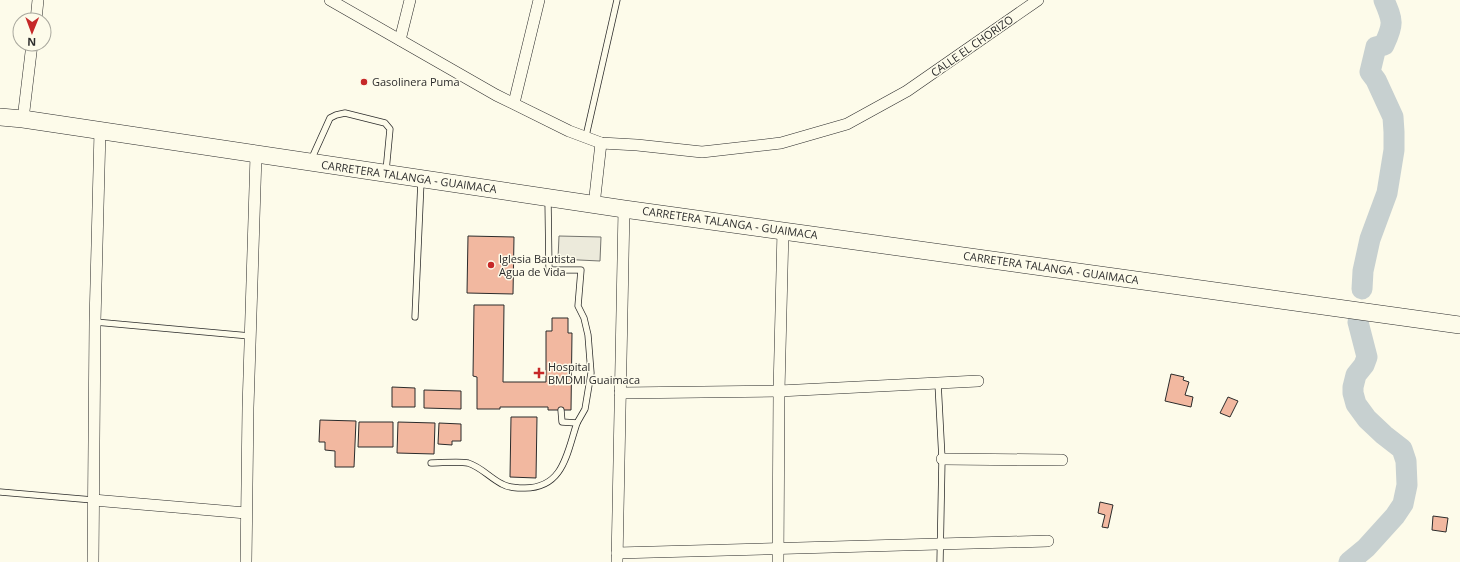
<svg xmlns="http://www.w3.org/2000/svg" width="1460" height="562" viewBox="0 0 1460 562" font-family="'Open Sans',sans-serif">
  <rect width="100%" height="100%" fill="#fdfbea"/>
  <path fill="#eceadb" stroke="#74746e" d="M 559,236 L 601,237 L 600,261 L 558,259 Z"/>
  <g fill="none" stroke-linecap="round" stroke-linejoin="round">
    <g stroke="#c7d0d0" stroke-width="21">
      <path d="M 1362,289 L 1363,271 L 1370,239 L 1387,193 L 1394,150 L 1394,132 L 1393,117 L 1376,80 L 1370,72 L 1376,47 L 1384,45 C 1394,24 1393,21 1384,0"/>
      <path d="M 1349,562 L 1366,548 L 1395,516 L 1403,504 L 1407,485 L 1406,461 L 1402,449 L 1384,435 L 1367,419 L 1356,404 L 1353,393 L 1353,387 L 1356,375 L 1364,365 L 1367,357 L 1358,322"/>
    </g>
  </g>
  <g fill="#f2b8a0" stroke="#2b2b2b">
    <path d="M 468,236 L 514,237 L 513,294 L 467,293 Z"/>
    <path d="M 474,305 L 504,305 L 503,382 L 546,382 L 546,331 L 552,331 L 552,318 L 568,318 L 568,333 L 572,333 L 571,410 L 548,410 L 548,407 L 500,407 L 500,409 L 477,409 L 477,377 L 473,376 Z"/>
    <path d="M 1171,374 L 1184,377 L 1183,380 L 1189,382 L 1185,395 L 1193,397 L 1191,407 L 1165,401 Z"/>
    <path d="M 392,387 L 415,388 L 415,407 L 392,407 Z"/>
    <path d="M 424,390 L 461,391 L 461,409 L 424,408 Z"/>
    <path d="M 1228,397 L 1238,401 L 1230,417 L 1220,413 Z"/>
    <path d="M 511,417 L 537,417 L 536,478 L 510,477 Z"/>
    <path d="M 320,420 L 356,421 L 354,467 L 335,467 L 335,451 L 325,450 L 325,442 L 319,442 Z"/>
    <path d="M 359,422 L 393,422 L 393,447 L 358,447 Z"/>
    <path d="M 398,422 L 435,423 L 434,454 L 397,453 Z"/>
    <path d="M 439,423 L 461,424 L 461,441 L 452,441 L 452,445 L 438,444 Z"/>
    <path d="M 1100,502 L 1113,505 L 1108,528 L 1102,527 L 1105,515 L 1098,513 Z"/>
    <path d="M 1433,516 L 1448,518 L 1446,532 L 1432,530 Z"/>
  </g>
  <g fill="none" stroke-linecap="round" stroke-linejoin="round">
    <g stroke="#2b2b2b" stroke-width="7">
      <g id="service">
        <path d="M 586,136 L 617,0"/>
        <path d="M 311,160 L 330,118 L 336,115 L 345,113 L 385,123 L 390,129 L 386,171"/>
        <path d="M 548,200 L 549,270 L 581,270 L 578,306 L 584,318 L 588,335 L 591,373 L 585,409 L 577,423 L 562,422 L 561,410"/>
        <path d="M 415,317 L 421,181"/>
        <path d="M 95,322 L 250,336"/>
        <path d="M 938,383 L 942,459 L 940,562"/>
        <path d="M 431,463 C 441,463 459,461 468,463 C 481,467 490,478 502,484 C 509,488 517,488 525,488 C 564,488 567,452 577,423"/>
        <path d="M 0,492 L 93,500"/>
      </g>
    </g>
    <g stroke="#2b2b2b" stroke-width="12">
      <g id="minor">
        <path d="M 330,0 L 496,95 L 569,131 L 601,143 L 637,145 L 702,152 L 781,143 L 847,124 L 907,91 L 1038,0"/>
        <path d="M 36,20 L 38,0"/>
        <path d="M 400,40 L 410,0"/>
        <path d="M 514,103 L 539,0"/>
        <path d="M 23,119 L 32,44"/>
        <path d="M 594,205 L 601,143"/>
        <path d="M 620,393 L 779,391 L 978,381"/>
        <path d="M 942,459 L 1062,460"/>
        <path d="M 93,500 L 246,513"/>
        <path d="M 617,553 L 1048,541"/>
        <path d="M 93,562 L 95,322 L 100,131"/>
        <path d="M 246,562 L 248,408 L 256,155"/>
        <path d="M 617,562 L 624,209"/>
        <path d="M 778,562 L 779,391 L 783,230"/>
      </g>
    </g>
    <g stroke="#2b2b2b" stroke-width="18">
      <path id="primary" d="M 0,117 L 23,119 L 624,209 L 1460,325"/>
    </g>
    <use href="#service" stroke="#fdfbea" stroke-width="5.5"/>
    <use href="#minor" stroke="#fdfbea" stroke-width="11"/>
    <use href="#primary" stroke="#fdfbea" stroke-width="17"/>
  </g>
  <g fill="#c62828" stroke="#fdfbea" stroke-width="1.5">
    <circle cx="364" cy="82" r="4"/>
    <circle cx="491" cy="265" r="4"/>
    <path d="M537 367h4v4h4v4h-4v4h-4v-4h-4v-4h4z"/>
  </g>
  <g text-anchor="middle" stroke-width="3" stroke-linejoin="round" paint-order="stroke">
    <g font-size="11" fill="#2b2b2b" stroke="#fdfbea">
      <text transform="translate(972 46) rotate(-35)" y="4">CALLE EL CHORIZO</text>
      <text transform="translate(409 177) rotate(8)" y="4">CARRETERA TALANGA - GUAIMACA</text>
      <text transform="translate(730 223) rotate(8)" y="4">CARRETERA TALANGA - GUAIMACA</text>
      <text transform="translate(1051 268) rotate(8)" y="4">CARRETERA TALANGA - GUAIMACA</text>
    </g>
    <g font-size="11" fill="#2b2b2b" stroke="#fdfbea" text-anchor="start">
      <text x="372" y="86">Gasolinera Puma</text>
      <text x="499" y="263">Iglesia Bautista<tspan x="499" dy="13">Agua de Vida</tspan></text>
      <text x="548" y="371">Hospital<tspan x="548" dy="13">BMDMI Guaimaca</tspan></text>
    </g>
  </g>
  <g transform="translate(32 32) rotate(181)"><circle r="19" fill="#fdfbea" stroke="#a9a89e"/>
  <path d="M0-3L7 15L0 10L-7 15Z" fill="#c62828"/>
  <text y="-6" font-size="11" font-weight="bold" text-anchor="middle" fill="#2b2b2b">N</text>
  </g>
</svg>
